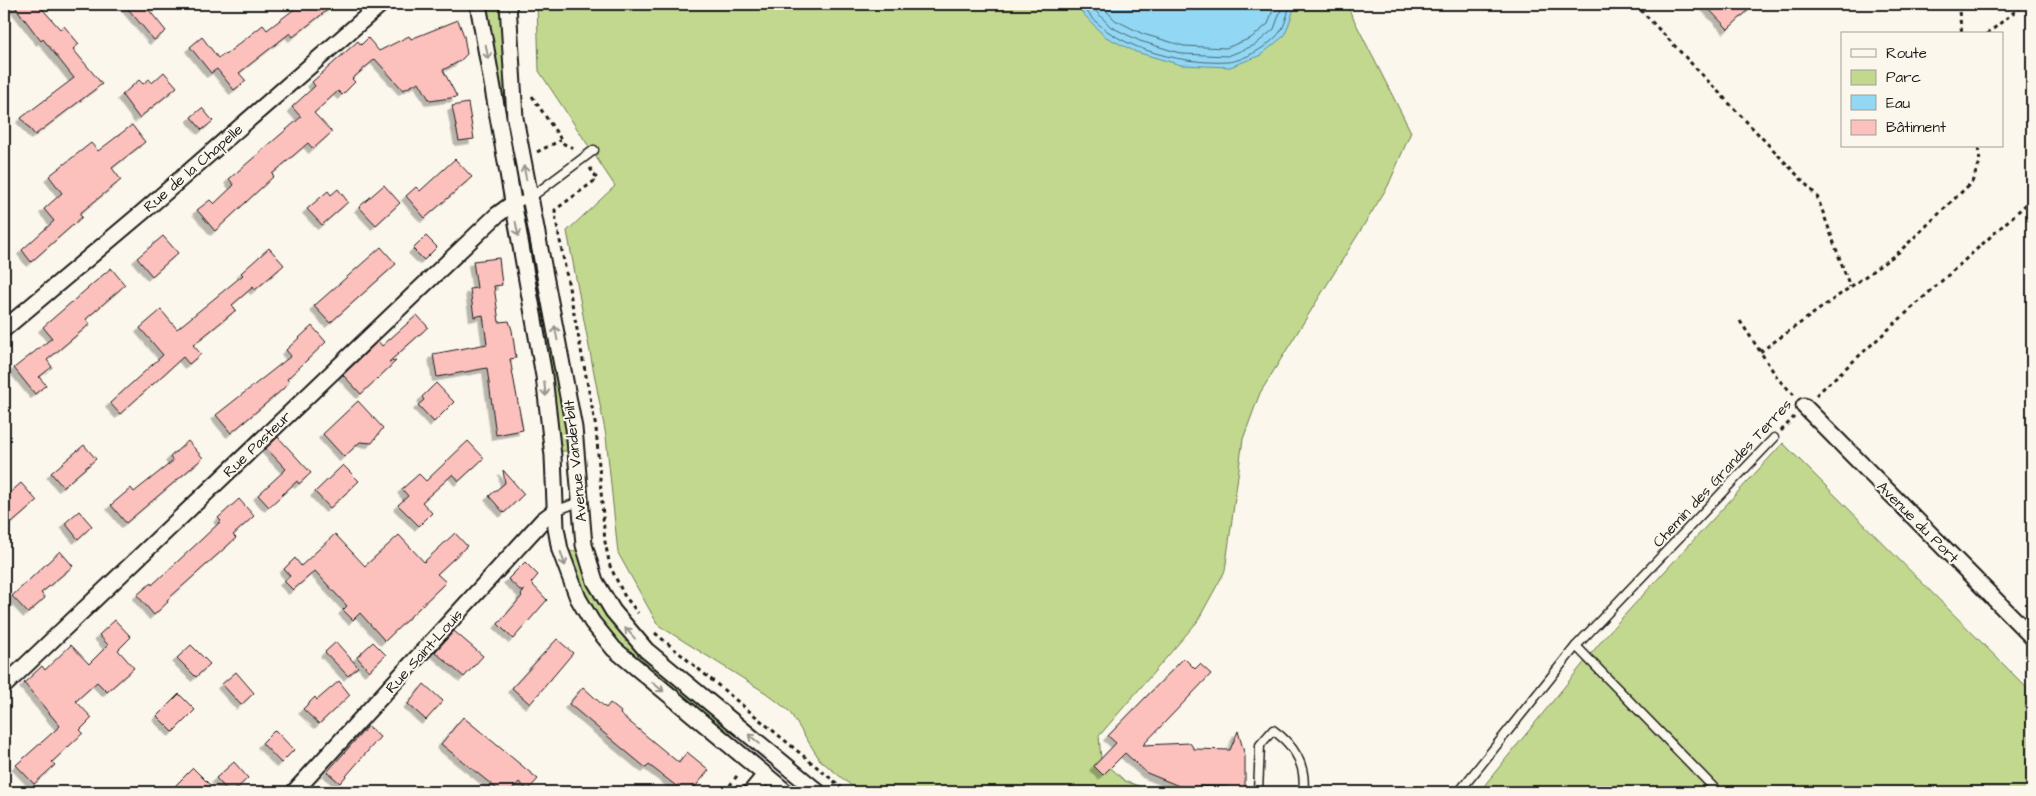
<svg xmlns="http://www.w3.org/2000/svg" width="2036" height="796" viewBox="0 0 2036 796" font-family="'Architects Daughter',sans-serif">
  <defs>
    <filter id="shadow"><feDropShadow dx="-4.5" dy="4.5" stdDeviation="0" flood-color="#0004"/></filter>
  </defs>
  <rect width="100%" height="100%" fill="#fbf7ec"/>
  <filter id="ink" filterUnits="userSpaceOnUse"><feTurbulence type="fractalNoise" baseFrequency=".02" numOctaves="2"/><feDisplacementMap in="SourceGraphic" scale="10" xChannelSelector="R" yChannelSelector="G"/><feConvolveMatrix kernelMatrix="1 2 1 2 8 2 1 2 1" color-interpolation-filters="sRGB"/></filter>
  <g filter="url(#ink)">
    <g fill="#c1d88e" stroke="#6e7a55">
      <path d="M 483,4 L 504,4 L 516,152 L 510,153 Z"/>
      <path d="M 537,4 L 1346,4 L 1411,132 L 1388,186 L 1260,393 L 1243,439 L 1225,571 L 1197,622 L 1099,736 L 1101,759 L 1125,781 L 1155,792 L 859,792 L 820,760 L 789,711 L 766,693 L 658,625 L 618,553 L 606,436 L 567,231 L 615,186 L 539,71 Z"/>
      <path d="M 530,234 L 571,450 L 558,452 L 524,235 Z"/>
      <path d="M 1783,443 L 2032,693 L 2032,792 L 1479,792 L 1608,633 Z"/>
      <path d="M 579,550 L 592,590 L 612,622 L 734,729 L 728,737 L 611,637 L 583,596 L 567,552 Z"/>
    </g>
    <path fill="#92d7f4" stroke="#638c9e" d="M 1077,4 L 1294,4 L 1295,6 L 1285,35 L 1261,55 L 1230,67 L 1181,65 L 1136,52 L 1104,36 L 1078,8 Z"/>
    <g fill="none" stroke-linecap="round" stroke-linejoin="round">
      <g stroke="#4b6772" stroke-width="1">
        <path d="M 1082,4 C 1105,47 1182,65 1228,62 C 1243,61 1271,45 1280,32 C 1285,26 1288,12 1290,4"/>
        <path d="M 1089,4 L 1111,27 L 1140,41 L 1183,54 L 1228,56 L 1255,45 L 1274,29 L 1283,4"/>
        <path d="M 1100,4 L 1115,20 L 1143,34 L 1184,46 L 1226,48 L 1251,38 L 1268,24 L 1275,4"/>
      </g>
    </g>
    <g fill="#fcc0bd" stroke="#1c1c1c" filter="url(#shadow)">
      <path d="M 13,4 L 38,4 L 60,29 L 64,26 L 79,44 L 73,49 L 102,84 L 35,135 L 21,118 L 74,78 L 43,39 L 41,41 Z"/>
      <path d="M 124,4 L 144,4 L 166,31 L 154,40 Z"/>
      <path d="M 301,4 L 335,4 L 293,37 L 290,33 L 239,73 L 246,81 L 234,90 L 217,69 L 211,73 L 190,47 L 202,37 L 218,58 L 224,54 L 225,55 L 263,25 L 267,30 Z"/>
      <path d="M 1704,4 L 1755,4 L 1728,29 Z"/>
      <path d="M 458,20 L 464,36 L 467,54 L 460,61 L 443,70 L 457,97 L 430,101 L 419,82 L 403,90 L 375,59 L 352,79 L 355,82 L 342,95 L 338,91 L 314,113 L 332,132 L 313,149 L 308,143 L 272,174 L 274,176 L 215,231 L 197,210 L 210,200 L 214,204 L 234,185 L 229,179 L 301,117 L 292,107 L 315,86 L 312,82 L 358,41 L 361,45 L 368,38 L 379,51 L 409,36 L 411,39 Z"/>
      <path d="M 164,72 L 177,87 L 139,118 L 122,95 L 139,80 L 143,84 L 149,79 L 152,83 Z"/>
      <path d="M 468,103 L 474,139 L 459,141 L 452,106 Z"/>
      <path d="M 202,108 L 213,121 L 202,130 L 191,117 Z"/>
      <path d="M 132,125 L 145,142 L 112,168 L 121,180 L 79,214 L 82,217 L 31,262 L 22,250 L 54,221 L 44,209 L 62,193 L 49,176 L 91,143 L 98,151 Z"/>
      <path d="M 455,159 L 472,177 L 425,218 L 406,196 L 416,187 L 420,191 Z"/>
      <path d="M 384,185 L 400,203 L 376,225 L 359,207 Z"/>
      <path d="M 338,189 L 348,202 L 322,225 L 307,209 L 328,191 L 331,195 Z"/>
      <path d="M 163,236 L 178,253 L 152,276 L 137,258 Z"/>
      <path d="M 426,236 L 437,247 L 424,260 L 413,249 Z"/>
      <path d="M 381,247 L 396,264 L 330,323 L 314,306 Z"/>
      <path d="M 269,248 L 284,265 L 255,290 L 253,287 L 232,305 L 236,310 L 193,345 L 201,354 L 189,364 L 183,357 L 120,414 L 110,403 L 163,355 L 140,328 L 161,310 L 177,329 L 243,275 L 241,273 Z"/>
      <path d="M 499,258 L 502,285 L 494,286 L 499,322 L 509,321 L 512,330 L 516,358 L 510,359 L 523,430 L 496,435 L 487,368 L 437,377 L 433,354 L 487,344 L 483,315 L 474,317 L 470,289 L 477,288 L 473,261 Z"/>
      <path d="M 111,268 L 125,285 L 86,319 L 90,324 L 47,360 L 52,367 L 39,377 L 46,385 L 35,394 L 14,368 L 52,338 L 43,327 Z"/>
      <path d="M 417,315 L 428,327 L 389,362 L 396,361 L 361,394 L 343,375 L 378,341 L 382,346 Z"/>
      <path d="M 312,326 L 326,342 L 287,379 L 289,382 L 283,389 L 231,433 L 216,415 L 291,356 L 286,350 Z"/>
      <path d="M 436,383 L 454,402 L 434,422 L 418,405 L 424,400 L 422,397 Z"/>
      <path d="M 358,401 L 383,428 L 372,443 L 360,442 L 344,457 L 323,434 Z"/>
      <path d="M 278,437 L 311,473 L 299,484 L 297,481 L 269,507 L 258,495 L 286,469 L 266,448 Z"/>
      <path d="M 188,441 L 203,458 L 126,523 L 111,505 L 131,488 L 134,492 L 173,461 L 170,457 Z"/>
      <path d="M 468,441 L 484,458 L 459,481 L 453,474 L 422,502 L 432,513 L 419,526 L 398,505 L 408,496 L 402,489 L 419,474 L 426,481 Z"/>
      <path d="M 84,445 L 96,459 L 63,487 L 51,473 Z"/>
      <path d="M 343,465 L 359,481 L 330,508 L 315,492 Z"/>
      <path d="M 503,470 L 524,494 L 504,513 L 489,496 L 505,483 Z"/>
      <path d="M 21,483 L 37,501 L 4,530 L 4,498 Z"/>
      <path d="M 239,499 L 254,516 L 233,535 L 236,538 L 167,600 L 168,602 L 154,615 L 137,595 L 151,583 L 152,585 L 202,539 L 221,521 L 218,518 Z"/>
      <path d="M 79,511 L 92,526 L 78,539 L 65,523 Z"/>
      <path d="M 455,533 L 467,546 L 437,574 L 446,582 L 385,641 L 360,613 L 353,620 L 343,610 L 347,606 L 315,571 L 293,590 L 284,581 L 290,576 L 284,569 L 295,558 L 301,566 L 335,534 L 365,566 L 399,535 L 424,562 Z"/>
      <path d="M 60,551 L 73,566 L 41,593 L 45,598 L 28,613 L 12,596 Z"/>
      <path d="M 525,562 L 538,575 L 531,583 L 547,600 L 513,639 L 498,624 L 522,596 L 521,595 L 525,589 L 522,592 L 508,579 Z"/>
      <path d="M 115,620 L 131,637 L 118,650 L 134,668 L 107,692 L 97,682 L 76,701 L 92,718 L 80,730 L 83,733 L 52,762 L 55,765 L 34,784 L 16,765 L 60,726 L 24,683 L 42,666 L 45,670 L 71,645 L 89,664 L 108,645 L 99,635 Z"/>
      <path d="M 454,631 L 483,656 L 464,677 L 435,652 Z"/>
      <path d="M 557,639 L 573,653 L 530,704 L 512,688 Z"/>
      <path d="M 336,642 L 358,667 L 348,676 L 325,652 Z"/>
      <path d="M 373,642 L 386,655 L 369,671 L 357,657 Z"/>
      <path d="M 191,645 L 210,664 L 196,677 L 177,658 Z"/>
      <path d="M 1184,658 L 1195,669 L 1200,664 L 1211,674 L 1143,745 L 1190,743 L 1194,749 L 1230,750 L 1238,731 L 1245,756 L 1245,792 L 1227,792 L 1227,787 L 1179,786 L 1147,773 L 1125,753 L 1103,775 L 1094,766 L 1116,743 L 1108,736 Z"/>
      <path d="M 236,672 L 254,693 L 241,705 L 222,684 Z"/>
      <path d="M 339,681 L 350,695 L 319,724 L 303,709 L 315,697 L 317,700 Z"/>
      <path d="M 424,684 L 443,701 L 426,720 L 408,704 Z"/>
      <path d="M 583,687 L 606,708 L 610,703 L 621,712 L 620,714 L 679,763 L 687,752 L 709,770 L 691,792 L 684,792 L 649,765 L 646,768 L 569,704 Z"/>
      <path d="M 179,694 L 195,710 L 173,732 L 157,716 Z"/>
      <path d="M 463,717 L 538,779 L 528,790 L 519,782 L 510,792 L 501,792 L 441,744 Z"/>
      <path d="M 368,726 L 380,737 L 340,783 L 327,772 Z"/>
      <path d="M 275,730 L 294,750 L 281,763 L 262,743 Z"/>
      <path d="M 234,762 L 248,778 L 233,792 L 229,792 L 216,778 Z"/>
      <path d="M 193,768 L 210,785 L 203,792 L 169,792 Z"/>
    </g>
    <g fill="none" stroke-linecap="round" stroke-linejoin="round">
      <g stroke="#1c1c1c" stroke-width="11">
        <g id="lane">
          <path d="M 512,204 L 530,198 L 594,150"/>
          <path d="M 555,511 L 579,502"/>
          <path d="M 1576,646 L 1718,792"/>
          <path d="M 1258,792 L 1260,745 L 1273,730 C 1294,745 1307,766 1303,792"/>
          <path d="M 1459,792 L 1576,646 L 1774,438"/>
        </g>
      </g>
      <g stroke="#1c1c1c" stroke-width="19">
        <g id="street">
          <path d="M 478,4 L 544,376 L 553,456 L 556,528 L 560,550 L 578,598 L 592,622 L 614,649 L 786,792"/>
          <path d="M 508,4 L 515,118 L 574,428 L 584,545 L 595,581 L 613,611 L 646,650 L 818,792"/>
          <path d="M 4,329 L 144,211 L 381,4"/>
          <path d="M 1804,406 L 2032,637"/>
          <path d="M 4,686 L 497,215 L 512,204"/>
          <path d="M 294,792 L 543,520 L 555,511"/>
          <path d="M 751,792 L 765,775"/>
        </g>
      </g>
      <g stroke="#1c1c1c" stroke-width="3" stroke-dasharray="4 4" stroke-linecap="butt">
        <path d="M 1635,4 L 1817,196 L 1850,287"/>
        <path d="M 1958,4 L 1962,34"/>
        <path d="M 1987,34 L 2024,4"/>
        <path d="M 532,96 L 564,144 L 576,149"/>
        <path d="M 537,152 L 561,140"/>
        <path d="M 590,168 L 597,179 L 555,210 L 556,220 L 596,428 L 605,542 L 610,566 L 624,595 L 638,613"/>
        <path d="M 1740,321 L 1779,380 L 1794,395"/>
        <path d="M 1760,352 L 1899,252 L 1972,182 L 1980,162 L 1978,146"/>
        <path d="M 1816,395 L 2032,199"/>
        <path d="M 1781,431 L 1794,417"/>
        <path d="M 655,633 L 847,792"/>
        <path d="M 725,792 L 739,773"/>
      </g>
      <use href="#lane" stroke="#fbf7ec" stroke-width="8"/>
      <use href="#street" stroke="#fbf7ec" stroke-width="15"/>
    </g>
    <defs><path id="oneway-shaft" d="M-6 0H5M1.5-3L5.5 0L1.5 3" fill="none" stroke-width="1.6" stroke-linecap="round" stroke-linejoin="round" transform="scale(1.25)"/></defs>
    <g stroke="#97948e">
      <use href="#oneway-shaft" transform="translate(487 52) rotate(80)"/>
      <use href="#oneway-shaft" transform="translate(525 173) rotate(-101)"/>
      <use href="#oneway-shaft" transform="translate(517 229) rotate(79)"/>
      <use href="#oneway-shaft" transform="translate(556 333) rotate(-101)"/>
      <use href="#oneway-shaft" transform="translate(545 389) rotate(83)"/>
      <use href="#oneway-shaft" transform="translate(563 559) rotate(72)"/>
      <use href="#oneway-shaft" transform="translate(630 633) rotate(-132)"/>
      <use href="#oneway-shaft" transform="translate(658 687) rotate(39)"/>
      <use href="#oneway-shaft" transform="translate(754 739) rotate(-140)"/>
    </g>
  </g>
  <g text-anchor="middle" stroke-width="4" stroke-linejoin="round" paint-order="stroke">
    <g font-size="15" fill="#1c1c1c" stroke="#fbf7ec">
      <text transform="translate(193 168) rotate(-41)" y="5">Rue de la Chapelle</text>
      <text transform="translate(257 444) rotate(-44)" y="5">Rue Pasteur</text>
      <text transform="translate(575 461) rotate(-96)" y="5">Avenue Vanderbilt</text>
      <text transform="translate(1722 473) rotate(-47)" y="5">Chemin des Grandes Terres</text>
      <text transform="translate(1918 522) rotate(45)" y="5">Avenue du Port</text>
      <text transform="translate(424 651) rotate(-48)" y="5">Rue Saint-Louis</text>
    </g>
  </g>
  <rect width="2036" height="796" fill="none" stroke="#fbf7ec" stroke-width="20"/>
  <rect x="10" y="10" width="2016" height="776" fill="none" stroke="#1c1c1c" stroke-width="2" filter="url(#ink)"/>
  <rect x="1841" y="32" width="162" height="115" fill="#fbf7ec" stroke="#a29f99"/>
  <rect x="1851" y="49" width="25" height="8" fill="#fbf7ec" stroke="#a29f99"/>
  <text x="1886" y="58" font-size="15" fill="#1c1c1c">Route</text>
  <rect x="1851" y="70" width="25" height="15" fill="#c1d88e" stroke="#a29f99"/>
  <text x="1886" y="82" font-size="15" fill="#1c1c1c">Parc</text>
  <rect x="1851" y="95" width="25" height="15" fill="#92d7f4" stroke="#a29f99"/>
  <text x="1886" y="108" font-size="15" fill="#1c1c1c">Eau</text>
  <rect x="1851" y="120" width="25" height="15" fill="#fcc0bd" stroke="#a29f99"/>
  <text x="1886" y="132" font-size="15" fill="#1c1c1c">Bâtiment</text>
</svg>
